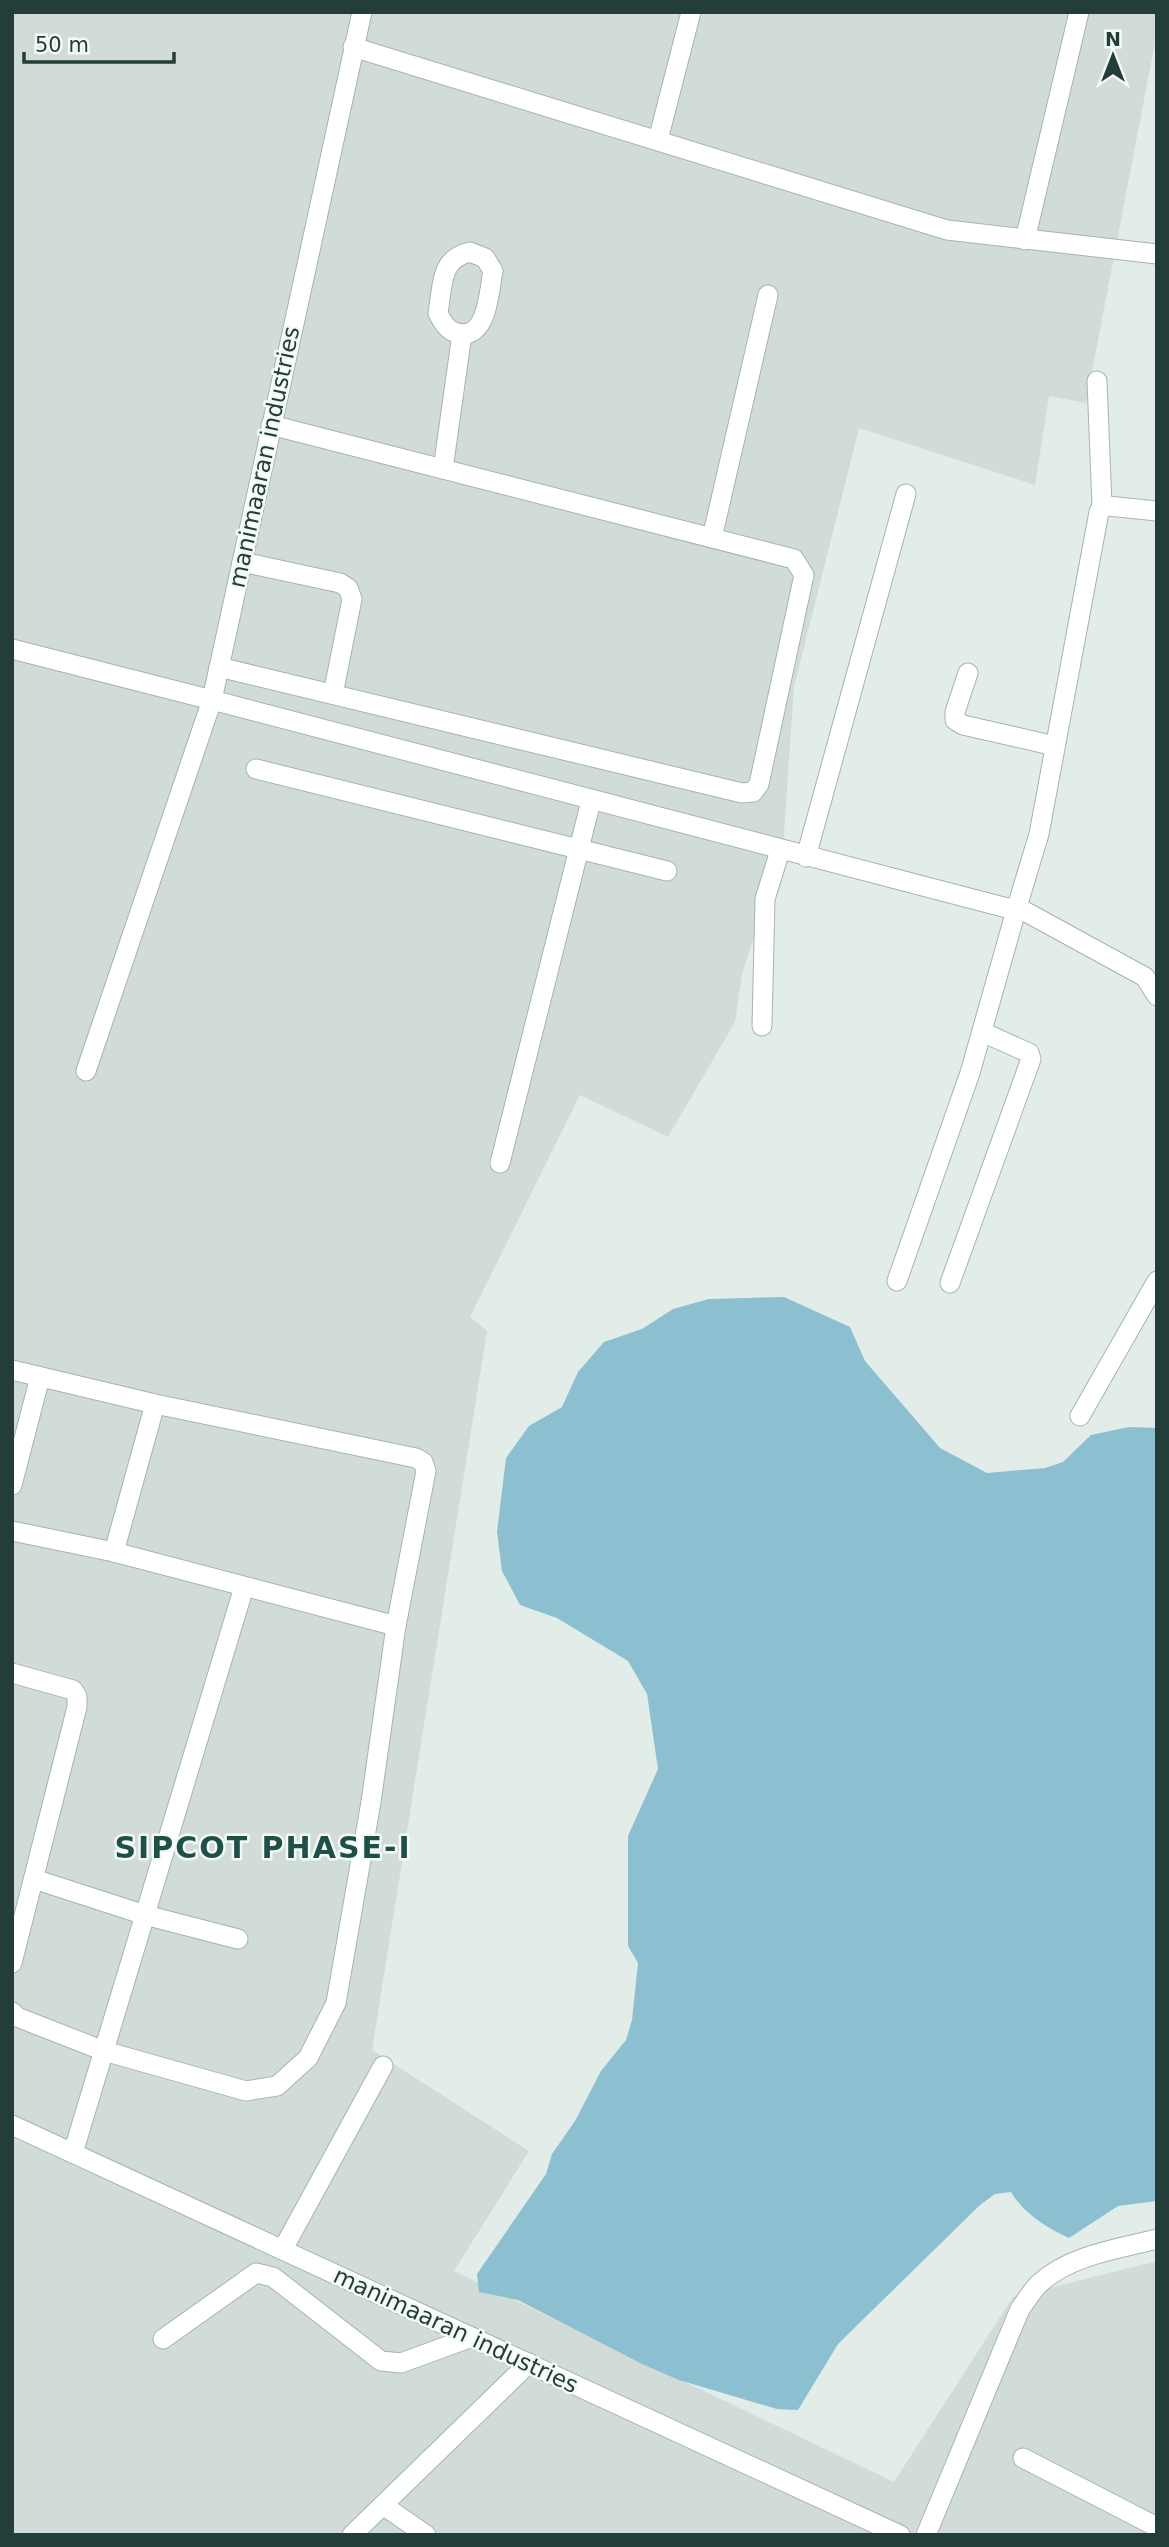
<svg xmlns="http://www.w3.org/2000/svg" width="1169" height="2547" viewBox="0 0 1169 2547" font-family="'DejaVu Sans',sans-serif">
  <rect width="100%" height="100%" fill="#e2ece9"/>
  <path fill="#d1dcd8" d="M 12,12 L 1157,12 L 1157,32 L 1086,403 L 1049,396 L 1035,485 L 859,428 L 794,687 L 783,847 L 742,974 L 735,1022 L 668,1137 L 580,1095 L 470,1317 L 487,1331 L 372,2050 L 529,2151 L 454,2271 L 894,2482 L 1013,2297 L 1157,2261 L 1157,2535 L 12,2535 Z"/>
  <path fill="#8cc0d0" d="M 784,1297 L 850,1327 L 865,1361 L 940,1448 L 987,1473 L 1045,1468 L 1063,1462 L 1091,1435 L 1129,1427 L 1157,1428 L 1157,2201 L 1118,2206 L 1069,2238 C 1046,2227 1024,2214 1011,2192 L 995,2194 L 980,2205 L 838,2344 L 798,2410 L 777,2409 L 679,2380 L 642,2364 L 518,2300 L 479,2292 L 477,2274 L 546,2174 L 552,2154 L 575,2121 L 601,2071 L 626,2040 L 632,2020 L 638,1963 L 628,1946 L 628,1836 L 658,1769 L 647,1694 L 628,1661 L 557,1618 L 520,1605 L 502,1571 L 497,1532 L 506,1458 L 529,1426 L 562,1407 L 578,1372 L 604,1342 L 642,1329 L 673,1309 L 709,1299 Z"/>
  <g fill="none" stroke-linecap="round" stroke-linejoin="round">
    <g stroke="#a5b4b0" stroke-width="21">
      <g id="minor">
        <path d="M 353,47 L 947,230 L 1157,254"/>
        <path d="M 658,140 L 691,12"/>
        <path d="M 1025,240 L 1079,12"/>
        <path d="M 470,252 L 485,258 L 493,271 C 489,290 488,341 457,333 C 448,331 442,322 438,313 C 443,286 439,259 470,252 Z"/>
        <path d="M 1097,381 L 1102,506"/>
        <path d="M 443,469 L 462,334"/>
        <path d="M 712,538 L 768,295"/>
        <path d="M 242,562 L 340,583 L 348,588 L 352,599 L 333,694"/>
        <path d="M 12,649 L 212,700 L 362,12"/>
        <path d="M 219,667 L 742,793 L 753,792 L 759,784 L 804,575 L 794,559 L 271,425"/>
        <path d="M 968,673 L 955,712 L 955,720 L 963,725 L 1055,746"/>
        <path d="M 256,769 L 667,871"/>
        <path d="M 806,857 L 906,494"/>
        <path d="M 762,1026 L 765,899 L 780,851"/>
        <path d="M 86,1071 L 212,700 L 1007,908 L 1017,907 L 1039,834 L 1099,512 L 1102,506 L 1108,506 L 1157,511"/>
        <path d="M 500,1163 L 591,801"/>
        <path d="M 897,1281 L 970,1073 L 1017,907 L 1145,977 L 1157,996"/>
        <path d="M 950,1283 L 1031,1059 L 1029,1053 L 982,1032"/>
        <path d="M 12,1370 L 155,1404 L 416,1458 L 423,1462 L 426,1471 L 396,1626 L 371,1802 L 336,2003 L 308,2058 L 277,2086 L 246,2091 L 104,2051 L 17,2017 L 12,2012"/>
        <path d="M 1080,1416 L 1157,1281"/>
        <path d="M 12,1485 L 40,1377"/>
        <path d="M 12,1531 L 114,1552 L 396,1626"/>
        <path d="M 114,1552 L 155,1404"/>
        <path d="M 12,1673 L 73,1690 L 77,1696 L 77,1707 L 12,1963"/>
        <path d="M 34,1879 L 145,1915 L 238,1939"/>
        <path d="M 12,2125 L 900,2535"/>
        <path d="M 73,2153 L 244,1587"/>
        <path d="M 283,2249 L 383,2066"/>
        <path d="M 163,2339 L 256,2273 L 273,2277 L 381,2361 L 401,2363 L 472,2337"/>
        <path d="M 1023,2458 L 1157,2527"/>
        <path d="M 383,2505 L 426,2535"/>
        <path d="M 352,2535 L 529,2363"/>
        <path d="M 926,2535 L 1020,2309 C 1026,2301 1032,2290 1040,2283 C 1071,2255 1118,2249 1157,2239"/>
      </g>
    </g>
    <use href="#minor" stroke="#fff" stroke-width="19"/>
  </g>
  <g text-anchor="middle" stroke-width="5" stroke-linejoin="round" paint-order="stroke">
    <g font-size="23" fill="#233d38" stroke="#f3f9f6">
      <text transform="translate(264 457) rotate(-78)" y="8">manimaaran industries</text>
      <text transform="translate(456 2330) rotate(25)" y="8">manimaaran industries</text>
    </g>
    <g font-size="30" font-weight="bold" letter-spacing="2" fill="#1f4f47" stroke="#f3f9f6">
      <text x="263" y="1858">SIPCOT PHASE-I</text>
    </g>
  </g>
  <rect width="1169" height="2547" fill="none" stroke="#233d38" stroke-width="28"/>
  <g transform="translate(1113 56)" stroke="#f3f9f6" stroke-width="5" paint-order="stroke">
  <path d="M0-5L12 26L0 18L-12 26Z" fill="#233d38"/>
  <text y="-10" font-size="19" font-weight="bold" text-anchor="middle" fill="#233d38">N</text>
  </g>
  <path d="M24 52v10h150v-10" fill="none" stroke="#233d38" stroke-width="3.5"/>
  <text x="35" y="52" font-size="21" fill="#233d38" stroke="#f3f9f6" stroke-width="5" paint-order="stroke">50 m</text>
</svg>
